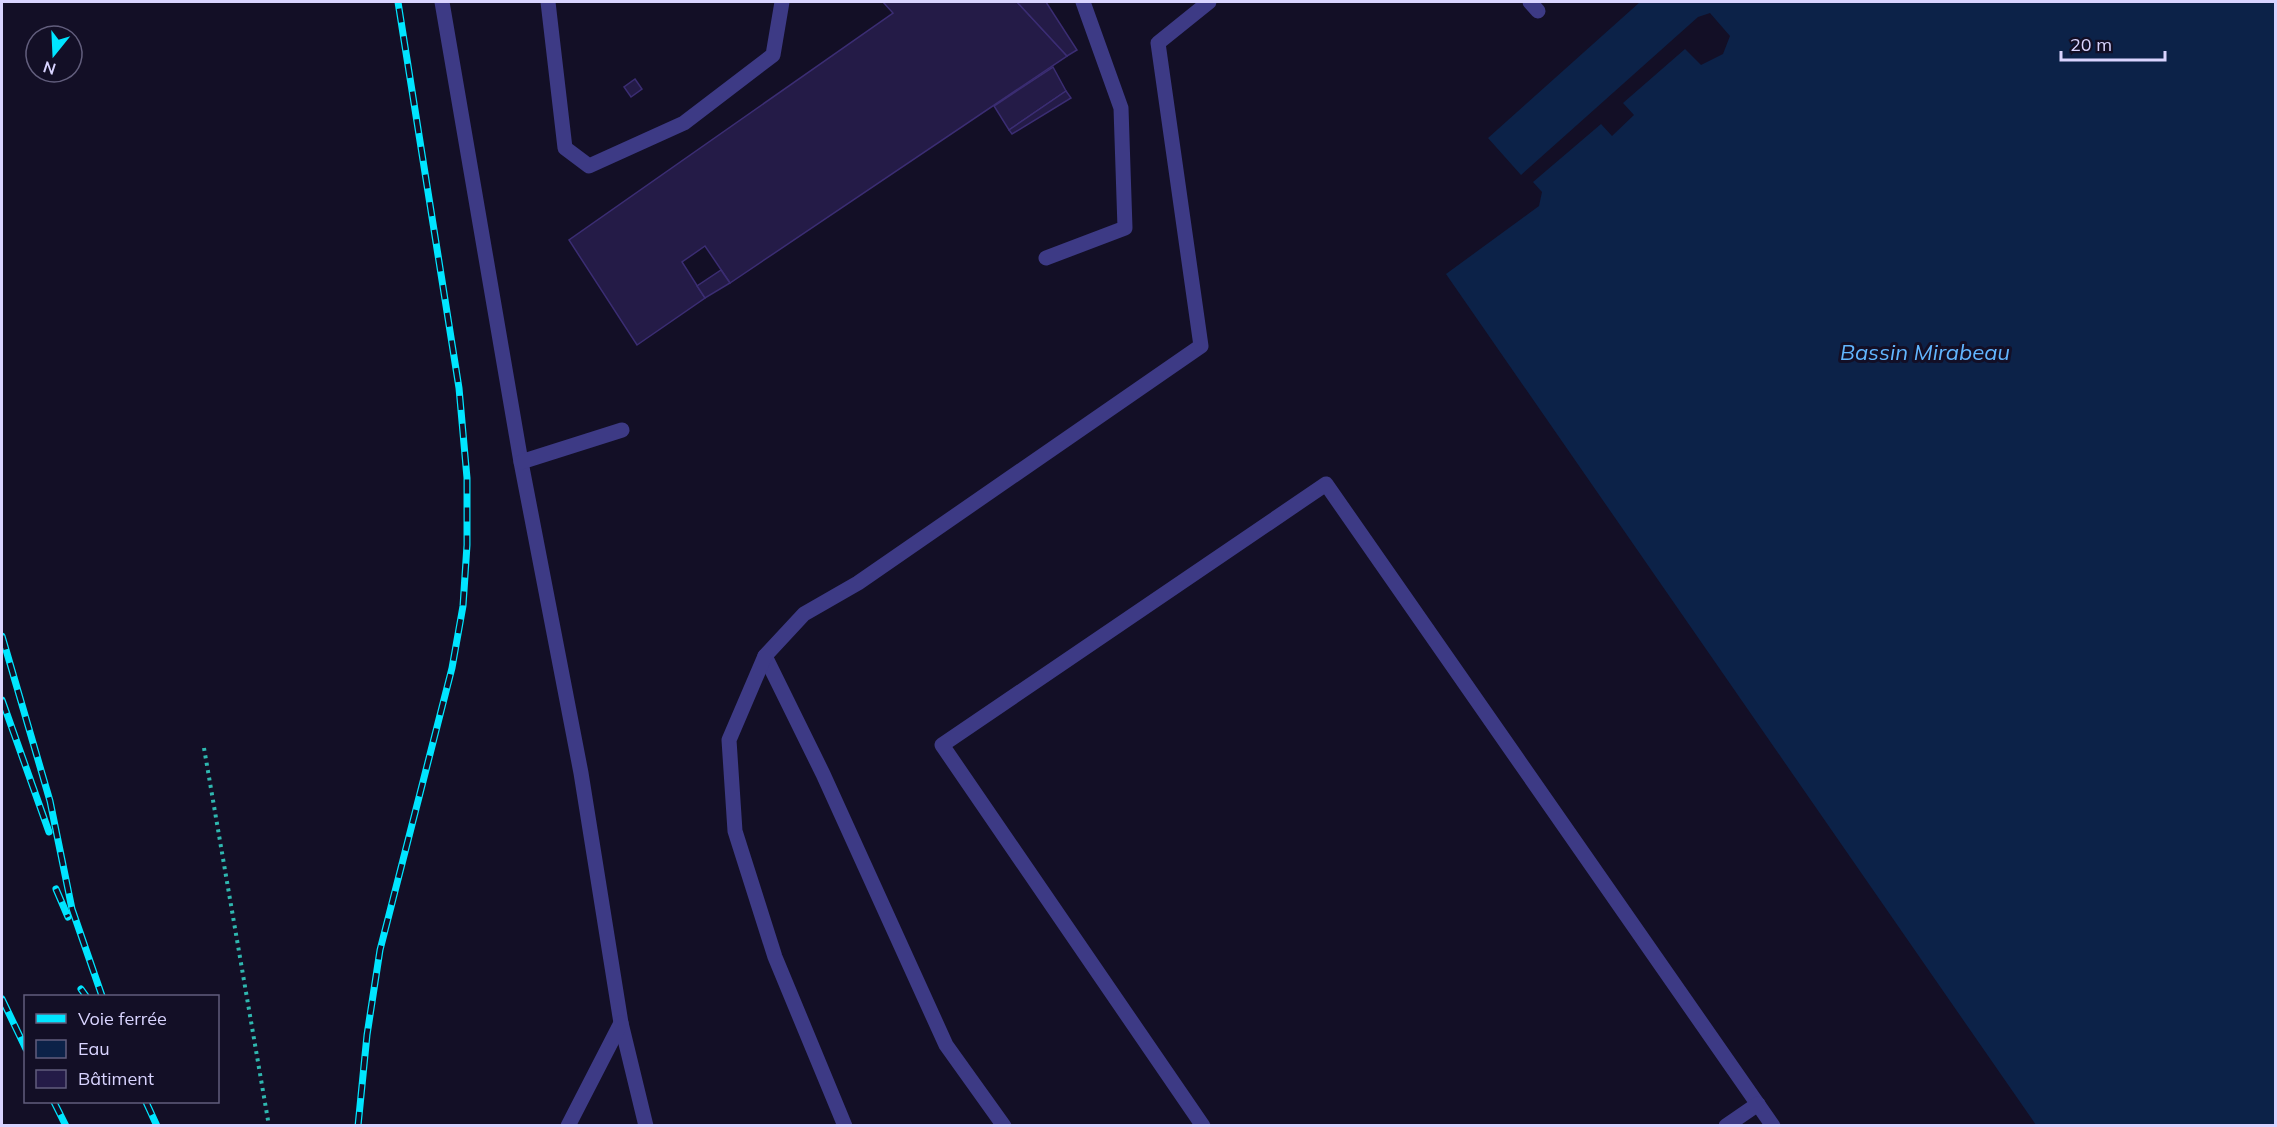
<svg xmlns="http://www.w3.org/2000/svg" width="2277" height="1127" viewBox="0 0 2277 1127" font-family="Mulish,sans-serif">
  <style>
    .water { fill: #0c2248 }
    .building { fill: #241b47; stroke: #3b2d73; stroke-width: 1.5 }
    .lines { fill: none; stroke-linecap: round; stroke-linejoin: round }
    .path { stroke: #2fb8b0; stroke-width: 4; stroke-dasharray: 3 4.5; stroke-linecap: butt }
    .service { stroke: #3d3a85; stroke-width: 15 }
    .rail-casing { stroke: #00e5ff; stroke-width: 7 }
    .rail { stroke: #130f26; stroke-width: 4.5; stroke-dasharray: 14; stroke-linecap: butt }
    .labels { text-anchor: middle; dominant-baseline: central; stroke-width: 6; stroke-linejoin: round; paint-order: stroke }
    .water-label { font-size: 22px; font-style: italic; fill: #62b6ff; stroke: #130f26 }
  </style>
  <rect width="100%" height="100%" fill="#130f26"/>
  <polygon class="water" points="1640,2 2275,2 2275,1125 2036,1125 1446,274 1539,206 1542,192 1533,182 1601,124 1612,136 1634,115 1623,103 1685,49 1701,65 1723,54 1730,36 1710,13 1698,17 1521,175 1488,138"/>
  <g class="building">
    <polygon points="883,2 1017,2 1067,56 730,283 705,246 682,262 705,298 637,345 569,240 893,13"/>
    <polygon points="1017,2 1046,2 1077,50 1067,56"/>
    <polygon points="1053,67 1066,91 1009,130 994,106"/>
    <polygon points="635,79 642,89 631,97 624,87"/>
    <polygon points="1066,91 1071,98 1012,134 1009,130"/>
    <polygon points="721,270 730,283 705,298 697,286"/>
  </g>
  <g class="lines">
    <polyline class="path" points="204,748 269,1126"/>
    <g class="service">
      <polyline points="442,2 521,462 581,773 621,1023 646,1126"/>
      <polyline points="548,2 565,148 589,166 684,123 773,55 782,2"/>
      <polyline points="1530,2 1538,11"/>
      <polyline points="1046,258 1125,228 1121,108 1083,2"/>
      <polyline points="521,462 622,430"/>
      <polyline points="765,656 823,774 946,1045 1004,1126"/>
      <polyline points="568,1126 621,1023"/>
      <polyline points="845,1126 775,957 735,831 729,740 765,656 804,614 858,583 1201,346 1158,43 1209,2"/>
      <polyline points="1203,1126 942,745 1326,484 1773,1126"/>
      <polyline points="1726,1126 1758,1104"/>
    </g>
    <defs>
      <g id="rail">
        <polyline points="2,636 50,801 72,909 102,996"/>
        <polyline points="2,700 49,832"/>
        <polyline points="56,889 68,917"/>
        <polyline points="81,989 86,996"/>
        <polyline points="2,999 26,1049"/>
        <polyline points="54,1102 66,1126"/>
        <polyline points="146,1102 157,1126"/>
        <polyline points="358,1126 367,1035 380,950 452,668 463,606 467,545 467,478 459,388 398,2"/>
      </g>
    </defs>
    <use href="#rail" class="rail-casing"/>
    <use href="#rail" class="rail"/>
  </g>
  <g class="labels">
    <g class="water-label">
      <text x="1925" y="352">Bassin Mirabeau</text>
    </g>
  </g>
  <rect width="2277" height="1127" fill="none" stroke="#d9d4ff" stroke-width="6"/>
  <rect x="24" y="995" width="195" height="108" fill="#130f26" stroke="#625e7d" stroke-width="1.5"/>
  <rect x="36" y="1014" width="30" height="9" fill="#00e5ff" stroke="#625e7d" stroke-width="1.5"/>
  <text x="78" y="1025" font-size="18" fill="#d9d4ff">Voie ferrée</text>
  <rect x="36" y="1040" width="30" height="18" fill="#0c2248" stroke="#625e7d" stroke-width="1.5"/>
  <text x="78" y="1055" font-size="18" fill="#d9d4ff">Eau</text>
  <rect x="36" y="1070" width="30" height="18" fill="#241b47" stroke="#625e7d" stroke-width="1.5"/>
  <text x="78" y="1085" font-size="18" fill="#d9d4ff">Bâtiment</text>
  <g transform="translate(54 54) rotate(198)"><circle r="28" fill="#130f26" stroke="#625e7d" stroke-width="1.5"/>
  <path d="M0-4.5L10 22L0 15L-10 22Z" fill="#00e5ff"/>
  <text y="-9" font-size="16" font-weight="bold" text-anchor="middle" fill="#d9d4ff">N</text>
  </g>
  <path d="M2061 51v9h104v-9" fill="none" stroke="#d9d4ff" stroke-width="3"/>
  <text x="2070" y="51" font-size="18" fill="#d9d4ff" stroke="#130f26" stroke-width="4.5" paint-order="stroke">20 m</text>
</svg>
